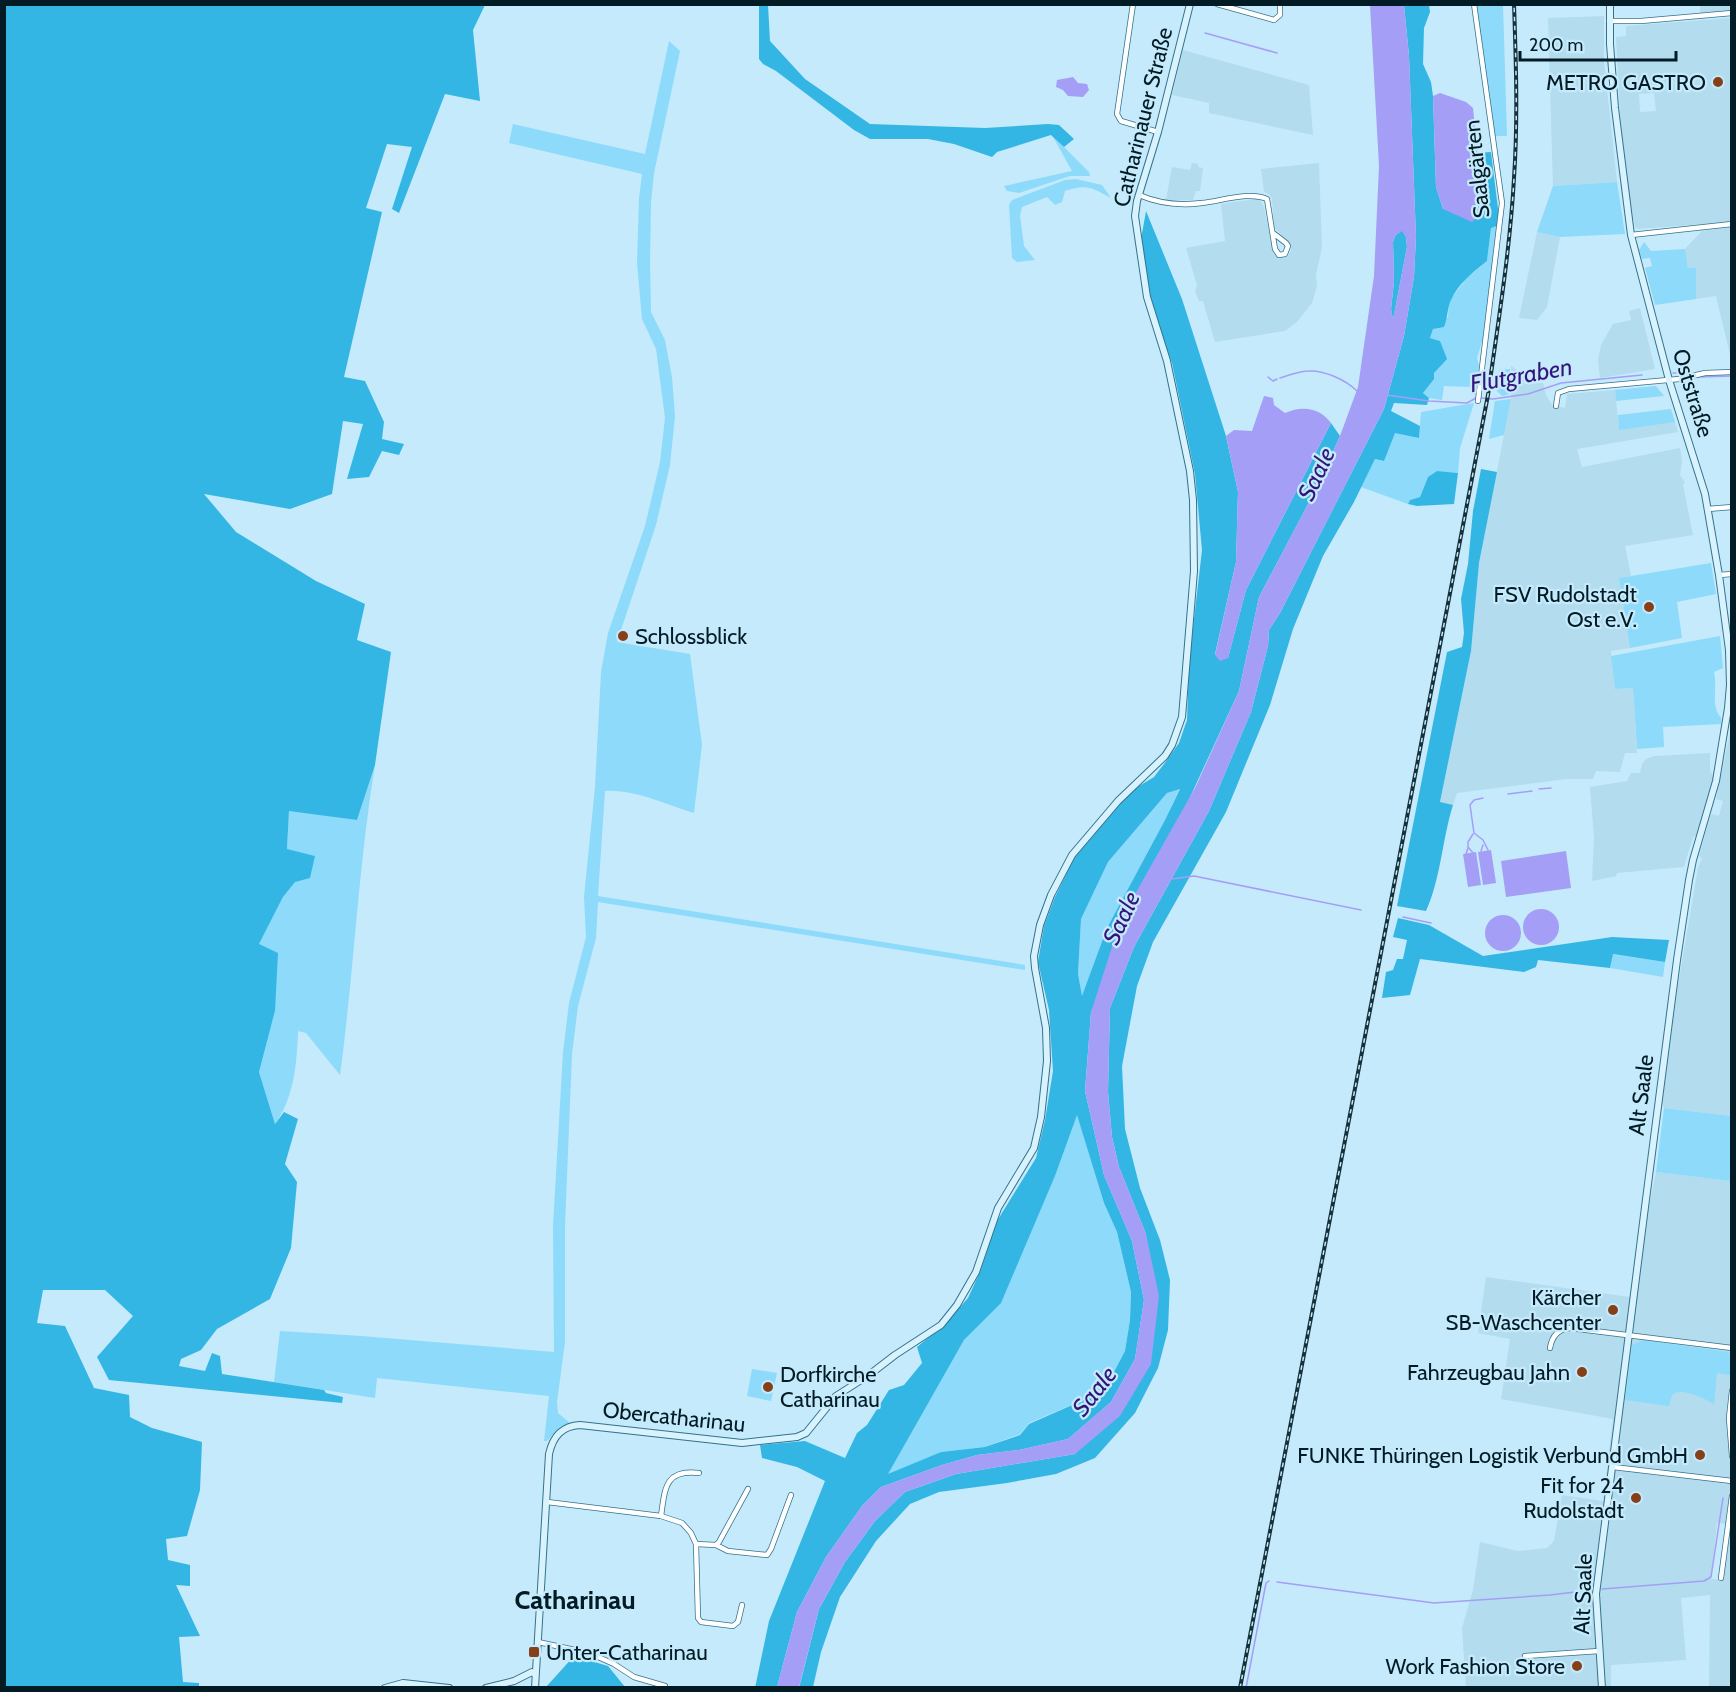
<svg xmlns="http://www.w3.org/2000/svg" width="1736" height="1692" viewBox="0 0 1736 1692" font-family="Cabin,sans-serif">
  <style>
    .built { fill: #b3dcef; fill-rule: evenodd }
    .green { fill: #8edafa }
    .forest { fill: #33b6e4; fill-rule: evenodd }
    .water { fill: #a59ef7; fill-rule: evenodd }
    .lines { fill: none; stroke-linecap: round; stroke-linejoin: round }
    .stream { stroke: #a59ef7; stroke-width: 1.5 }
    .street-casing { stroke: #34728b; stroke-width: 6 }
    .secondary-casing { stroke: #34728b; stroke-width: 8 }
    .street { stroke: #fff; stroke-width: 4.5 }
    .secondary { stroke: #d8f3fe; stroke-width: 6 }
    .rail-casing { stroke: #16313b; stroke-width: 4 }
    .rail { stroke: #c5eafb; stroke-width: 1.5; stroke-dasharray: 4.5; stroke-linecap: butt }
    .poi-dot { fill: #854019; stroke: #c5eafb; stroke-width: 2 }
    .labels { text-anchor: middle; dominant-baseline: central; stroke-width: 4.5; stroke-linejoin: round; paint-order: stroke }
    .poi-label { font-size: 22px; fill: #021b25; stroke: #c5eafb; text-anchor: end }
    .street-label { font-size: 22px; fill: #021b25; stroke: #c5eafb }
    .water-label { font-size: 24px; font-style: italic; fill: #33167c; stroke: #c5eafb }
    .quarter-label { font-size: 26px; font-weight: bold; fill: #021b25; stroke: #c5eafb }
  </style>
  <rect width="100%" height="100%" fill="#c5eafb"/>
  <g class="built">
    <polygon points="1700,5 1731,5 1731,11 1700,13"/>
    <polygon points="1604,16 1604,61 1617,182 1553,186 1548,18"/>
    <path d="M1731,18V222L1638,229L1635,227L1630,200L1620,114L1616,37L1626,36V26ZM1654,93L1656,111L1640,112L1639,94Z"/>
    <polygon points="1183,50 1309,85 1313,135 1209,113 1209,103 1172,95"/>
    <polygon points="1192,163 1198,164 1198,167 1203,168 1200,191 1196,191 1193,200 1166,200 1172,167 1190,170"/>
    <polygon points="1319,163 1322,247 1316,275 1317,286 1312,303 1297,322 1285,331 1215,342 1203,301 1199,301 1195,292 1197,285 1186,248 1225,241 1221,204 1255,199 1260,200 1264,207 1273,253 1279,258 1288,256 1291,251 1291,246 1274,227 1272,199 1269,194 1264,192 1261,169"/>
    <polygon points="1731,227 1731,359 1716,296 1696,299 1696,269 1688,268 1685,249 1702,231"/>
    <polygon points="1537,232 1560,237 1547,307 1537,320 1519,318"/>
    <polygon points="1640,308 1655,369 1600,378 1598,360 1601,345 1613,324 1631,320 1629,311"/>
    <polygon points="1511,366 1525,375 1524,384 1543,383 1546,395 1552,405 1565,408 1567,394 1615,390 1619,429 1675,422 1678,432 1577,449 1582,467 1680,448 1682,461 1680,475 1685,482 1683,485 1693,535 1625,546 1631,576 1619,578 1630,648 1611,651 1615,689 1633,688 1637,753 1625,753 1620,772 1596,771 1593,779 1566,779 1457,793 1453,805 1440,803 1471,651 1479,563 1511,399"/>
    <polygon points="1730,733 1731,733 1731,1116 1664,1108 1662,1104 1677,991 1698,868 1702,858 1699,856 1711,814 1719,816 1723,801 1716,799"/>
    <polygon points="1710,753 1710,771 1714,778 1697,836 1693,837 1684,867 1617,873 1616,876 1592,881 1594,838 1590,787 1627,781 1631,773 1640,773 1642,764 1646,759 1654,756"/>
    <path d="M1656,1172L1731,1181V1687H1709L1710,1595L1681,1598L1686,1660L1611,1665V1687H1466L1462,1628L1473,1590L1480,1542L1518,1551L1547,1548L1554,1541L1562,1495L1603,1501L1613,1419L1501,1399L1510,1339L1478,1333L1486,1277L1630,1297ZM1717,1523L1729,1524L1724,1579H1711Z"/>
  </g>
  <g class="green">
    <polygon points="1476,5 1503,5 1507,136 1495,136"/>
    <path d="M669,41L680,51L654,173L651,202L650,262L651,312L665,340L672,377L675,416L670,465L656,525L617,642L690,654L702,745L694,813C666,805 635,789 605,791L598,896L1025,965V970L598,902L596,938L578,1006L572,1054L565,1226V1342L557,1402L558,1413L570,1423L562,1426L547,1441H544L549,1396L377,1378L375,1398L274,1382L280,1331L361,1336L554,1352L553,1226L563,1052L569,1003L586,937L584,897L595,787L601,672L608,633L645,526L660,462L665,418L656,349L642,319L637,263L639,199L642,174L509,143L513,124L645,154Z"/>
    <polygon points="1052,135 1089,172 1090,176 1070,176 1019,193 1007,191 1004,186 1072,171"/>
    <path d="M1076,179L1102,185L1111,198C1091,187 1087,184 1065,191L1062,202L1055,205L1047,197L1022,207L1020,216L1024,246L1035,260L1017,262L1012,258L1009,205L1012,200L1065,180Z"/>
    <polygon points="1617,182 1625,234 1560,237 1537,232 1553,186"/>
    <path d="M1497,226L1483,338L1477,358L1479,366L1476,394H1473L1472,387L1444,386L1442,400L1429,398L1423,393C1431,382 1445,356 1440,341L1430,338L1433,329L1448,317L1449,301L1467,278L1487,261L1491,228Z"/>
    <polygon points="1644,242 1651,251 1685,249 1688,268 1696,268 1696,299 1655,305 1645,268 1652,266 1650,258 1642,259 1639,250"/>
    <polygon points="1510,369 1510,394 1502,396 1496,390 1499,370"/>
    <polygon points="1656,386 1664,396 1616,401 1615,390"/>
    <polygon points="1511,399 1504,435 1489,439 1495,401"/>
    <polygon points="1474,403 1460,448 1458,473 1437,471 1428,477 1420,497 1410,500 1408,504 1361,487 1375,459 1383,461 1395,432 1419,438 1421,412"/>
    <polygon points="1671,409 1675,422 1619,430 1618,415"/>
    <polygon points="1711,563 1716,594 1677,602 1682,638 1630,648 1619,578"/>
    <path d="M1720,636L1723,668L1714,672C1718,689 1710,704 1721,718V724L1663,727L1664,747L1637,749L1633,688L1615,689L1611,656Z"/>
    <path d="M375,765C358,868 354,972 340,1075L306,1033L298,1031C297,1063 294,1098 275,1124L259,1072L275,1011L259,944L283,897L314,856L287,850L289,810L357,820Z"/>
    <polygon points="1180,788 1165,820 1107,928 1082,998 1078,974 1081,919 1108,862 1167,793"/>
    <polygon points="1612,954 1665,962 1663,977 1610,968"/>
    <polygon points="1664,1108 1731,1116 1731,1181 1656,1172"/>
    <polygon points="1077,1114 1104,1203 1117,1232 1131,1292 1130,1320 1125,1351 1104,1391 1029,1423 1020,1434 985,1447 941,1452 887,1475 964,1340 1001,1302 1055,1176"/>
    <path d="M1643,1340L1729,1352L1731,1359L1730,1375L1717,1373L1714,1404C1705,1399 1685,1389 1675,1393C1671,1395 1670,1402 1669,1406L1625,1400L1632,1345Z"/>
    <polygon points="752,1369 777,1373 771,1401 747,1396"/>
  </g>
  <g class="forest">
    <polygon points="5,4 485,5 473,30 480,101 445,94 399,213 392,209 412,147 387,144 366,208 382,212 344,377 365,381 384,422 382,439 404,444 399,455 382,451 369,477 347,479 363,424 343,421 332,494 290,509 204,494 236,532 316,581 365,604 357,640 391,652 375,765 357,820 289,811 287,849 315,856 310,878 295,882 283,897 259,944 278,953 275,1011 259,1072 275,1124 284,1112 298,1119 285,1164 297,1182 291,1248 270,1299 217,1329 201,1350 181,1359 179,1366 205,1371 212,1353 220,1356 222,1374 324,1390 326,1393 343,1397 342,1403 109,1380 97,1357 133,1316 105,1290 43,1290 37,1323 65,1326 94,1388 129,1395 130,1417 152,1428 202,1442 200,1490 187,1536 166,1539 168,1560 190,1565 190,1586 176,1585 200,1636 179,1637 183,1682 199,1683 199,1687 5,1687"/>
    <polygon points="759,5 768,5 770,41 805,79 870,124 985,128 1048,124 1059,125 1074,139 1064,147 1051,135 997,152 992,157 954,144 928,139 870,139 854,130 776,71 763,64 759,59"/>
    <path d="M1404,5H1429L1430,12L1424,28L1423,64L1431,82L1433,96L1436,187L1443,209L1483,212L1477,153L1491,152L1499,217L1497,226L1491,228L1487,261C1473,272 1458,284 1451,300C1447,308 1448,318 1444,327L1433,329L1430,338L1440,341L1447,359L1434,373V379L1423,393L1429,398L1427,405L1394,403L1391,411L1420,426L1419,438L1395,433L1384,461L1375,459L1354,502L1323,556L1293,629L1270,705L1226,812L1153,942L1137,986L1122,1066L1125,1129L1140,1188L1160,1240L1170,1280L1168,1330L1158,1368L1135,1413L1095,1458L1056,1474L1007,1483L939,1492L910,1504L876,1541L840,1597L821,1652L813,1687L799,1688L819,1609L845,1562L875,1521L905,1492L956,1474L1075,1454L1151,1364L1146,1234L1119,1167L1112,1137L1108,1092L1110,1008L1134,947L1209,811L1251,712L1268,646L1269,630L1280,613L1384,409L1404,336L1414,277L1416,237L1409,56Z"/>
    <path d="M1146,211L1182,299L1226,436L1238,492L1236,562L1215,654L1228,658L1246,590L1331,423L1340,436L1317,487L1259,597L1239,691L1091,1012L1085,1091L1104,1175L1132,1241L1144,1300L1135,1359L1111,1402L1068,1439L1019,1450L977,1455L942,1465L881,1487L862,1506L826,1557L797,1612L777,1687L755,1688L769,1621L825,1481L797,1467L762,1458L760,1445L805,1441L845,1458L857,1433L867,1425L889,1390L904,1385L922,1363L917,1347L947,1322L968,1298L980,1272L997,1221L1036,1158L1045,1120L1053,1071L1049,1010L1038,962L1044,926L1055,897L1074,858L1121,802L1134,789L1154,777L1167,760L1179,743L1187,720L1189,663L1202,550L1195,474L1172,363L1149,300L1140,245ZM1180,789L1165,820L1107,928L1082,996L1078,974L1081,919L1108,862L1167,793ZM1077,1115L1104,1203L1117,1232L1131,1292L1130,1320L1125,1351L1104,1391L1029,1424L1020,1435L985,1447L941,1452L888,1474L964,1340L1001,1303L1055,1176Z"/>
    <polygon points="1402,230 1406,237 1407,247 1393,320 1391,309 1394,282 1393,242 1395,236"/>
    <path d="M1481,469L1497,472L1479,563L1471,651L1440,802L1453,805C1442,840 1441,878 1426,911L1397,906L1447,652L1462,647L1464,633L1461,599L1468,564L1473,511Z"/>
    <polygon points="1437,471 1458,473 1454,504 1417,506 1408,504 1410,500 1420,497 1428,477"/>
    <polygon points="1398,918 1429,925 1483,956 1612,937 1669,940 1665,962 1613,954 1610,968 1538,960 1536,967 1524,972 1420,959 1410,995 1382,998 1386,972 1393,970 1397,959 1403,959 1407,940 1393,937"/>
    <polygon points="574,1656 608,1666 625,1687 546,1687"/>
  </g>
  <g class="water">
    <path d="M1370,5H1404L1409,56L1416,236L1414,277L1404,336L1384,409L1280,613L1269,630L1268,646L1251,712L1209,811L1134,947L1110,1008L1108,1092L1112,1137L1119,1167L1146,1234L1159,1296L1151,1364L1120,1416L1075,1454L956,1474L905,1492L875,1521L845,1562L819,1609L799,1687H777L797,1612L826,1557L862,1506L881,1487L942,1465L977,1455L1019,1450L1068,1439L1111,1402L1135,1359L1144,1300L1132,1241L1104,1175L1085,1091L1091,1012L1121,919L1196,786L1239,691L1259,597L1317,487L1340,436L1358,387L1374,276L1379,166ZM1402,231L1406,237L1407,247L1393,319L1391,309L1394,282L1393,242L1395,236Z"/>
    <polygon points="1073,77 1078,83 1087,84 1089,90 1083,97 1068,96 1063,90 1056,87 1057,80"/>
    <polygon points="1440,93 1466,102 1473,108 1483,212 1472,222 1443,209 1436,187 1433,96"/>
    <path d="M1264,396L1273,398L1274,405L1285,413C1303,405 1320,408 1331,423L1246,590L1228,658L1220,661L1215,655L1236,562L1238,492L1226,436L1234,430L1252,431Z"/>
    <polygon points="1491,850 1496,883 1483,885 1478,852"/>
    <polygon points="1566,851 1571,888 1506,897 1501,861"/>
    <polygon points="1476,852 1481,885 1468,887 1463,854"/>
    <circle cx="1541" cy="927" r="18"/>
    <circle cx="1503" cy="933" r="18"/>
  </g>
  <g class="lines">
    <g class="stream">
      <polyline points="1205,33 1277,53"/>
      <polyline points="1673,373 1686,373"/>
      <polyline points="1268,377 1273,381 1277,379"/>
      <polyline points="1696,377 1732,376"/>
      <path d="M1280,378C1289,375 1299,371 1309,371C1324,370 1346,380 1357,391"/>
      <polyline points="1387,395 1429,401 1467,403 1476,398"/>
      <polyline points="1481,398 1493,399 1528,394 1561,383 1642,375"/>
      <polyline points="1539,789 1551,788"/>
      <polyline points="1508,794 1532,791"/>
      <polyline points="1483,798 1474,800 1470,805 1474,833 1483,840 1488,850"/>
      <polyline points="1481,851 1483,845"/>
      <polyline points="1473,853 1468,847 1468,842 1473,834"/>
      <polyline points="1466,854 1468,848"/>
      <polyline points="1171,879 1194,876 1361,910"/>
      <polyline points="1403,917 1431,923"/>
      <polyline points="1277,1582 1434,1603 1550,1595 1592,1590"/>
      <polyline points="1602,1589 1704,1581 1711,1577 1723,1498"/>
      <polyline points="1246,1688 1266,1583 1269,1581"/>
    </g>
    <defs>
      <g id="street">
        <polyline points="1133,4 1117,114 1121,121 1158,132"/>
        <polyline points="1217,4 1274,20 1280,15 1280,4"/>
        <polyline points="1474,4 1502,203 1478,401"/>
        <polyline points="1609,21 1641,21 1732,13"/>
        <path d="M1139,195C1160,204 1179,206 1202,203C1222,201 1248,191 1267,199L1275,249L1279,255L1285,254L1288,246L1286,243L1273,233"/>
        <polyline points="1631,235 1732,224"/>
        <polyline points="1556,406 1558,393 1569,389 1679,379 1705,373 1732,372"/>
        <polyline points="1708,509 1732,507"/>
        <polyline points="1719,575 1732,574"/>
        <path d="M1550,1348C1552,1336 1558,1329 1570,1328L1732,1348"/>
        <polyline points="1732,1391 1729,1418 1732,1456"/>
        <polyline points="1613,1467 1732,1481"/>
        <polyline points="547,1502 661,1516 682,1523 691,1533 696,1544 698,1618 701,1622 733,1626 738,1622 742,1605"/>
        <path d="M661,1516C665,1488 665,1469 699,1473"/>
        <polyline points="696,1544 716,1545 719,1542 748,1489"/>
        <polyline points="716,1545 728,1551 767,1555 771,1549 791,1495"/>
        <polyline points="1721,1578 1732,1496"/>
        <polyline points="538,1642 589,1653 614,1664 634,1677 665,1686"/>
        <polyline points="1525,1656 1599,1651"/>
      </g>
      <g id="secondary">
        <polyline points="385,1688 403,1683 449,1688"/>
        <polyline points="486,1688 514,1681 532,1672 535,1674"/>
        <path d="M535,1688L549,1454C553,1436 562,1426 580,1425L742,1443L797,1437L806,1433L836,1396L869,1375L895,1355L941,1325L957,1305L976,1272L998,1208L1034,1148L1041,1117L1047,1061L1046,1028L1035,968L1034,956L1040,925L1051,895L1072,855L1118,801L1165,756L1172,745L1182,717L1194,571L1193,500L1190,471L1167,361L1147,297L1135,216L1137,201L1158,132L1190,4"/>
        <polyline points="1602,1688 1596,1594 1645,1207 1677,960 1689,880 1693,860 1716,781 1728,708 1730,685 1729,650 1719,575 1705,494 1669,380 1631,235 1615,108 1610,44 1610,4"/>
      </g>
    </defs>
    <use href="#street" class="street-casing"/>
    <use href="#secondary" class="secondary-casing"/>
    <use href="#street" class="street"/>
    <use href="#secondary" class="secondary"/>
    <defs>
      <path id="rail" d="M1240,1688L1488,395C1498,323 1510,251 1514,178C1518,120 1516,62 1514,4"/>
    </defs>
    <use href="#rail" class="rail-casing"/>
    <use href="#rail" class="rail"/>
  </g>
  <g class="poi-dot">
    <circle cx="1718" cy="82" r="6"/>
    <circle cx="1649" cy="607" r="6"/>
    <circle cx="623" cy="636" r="6"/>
    <circle cx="1613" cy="1310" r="6"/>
    <circle cx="1582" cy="1372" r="6"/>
    <circle cx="768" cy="1387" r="6"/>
    <circle cx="1700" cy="1455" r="6"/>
    <circle cx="1636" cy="1498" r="6"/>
    <rect x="528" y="1646" width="12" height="12" rx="3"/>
    <circle cx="1577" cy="1666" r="6"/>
  </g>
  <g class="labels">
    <g class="poi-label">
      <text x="1706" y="82">METRO GASTRO</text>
      <text x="1637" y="594">FSV Rudolstadt<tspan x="1637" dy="25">Ost e.V.</tspan></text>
      <text x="635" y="636" text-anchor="start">Schlossblick</text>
      <text x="1601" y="1297">Kärcher<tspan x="1601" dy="25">SB-Waschcenter</tspan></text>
      <text x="1570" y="1372">Fahrzeugbau Jahn</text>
      <text x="780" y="1374" text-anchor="start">Dorfkirche<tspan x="780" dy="25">Catharinau</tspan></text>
      <text x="1688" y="1455">FUNKE Thüringen Logistik Verbund GmbH</text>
      <text x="1624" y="1485">Fit for 24<tspan x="1624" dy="25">Rudolstadt</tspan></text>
      <text x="546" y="1652" text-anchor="start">Unter-Catharinau</text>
      <text x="1565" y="1666">Work Fashion Store</text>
    </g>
    <g class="street-label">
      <text transform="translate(1143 117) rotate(-76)">Catharinauer Straße</text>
      <text transform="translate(1477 169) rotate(-96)">Saalgärten</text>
      <text transform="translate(1693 393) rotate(73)">Oststraße</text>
      <text transform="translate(1641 1095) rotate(-83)">Alt Saale</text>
      <text transform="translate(674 1417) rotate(6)">Obercatharinau</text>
      <text transform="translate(1583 1594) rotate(-88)">Alt Saale</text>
    </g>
    <g class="water-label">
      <text transform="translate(1521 375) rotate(-10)">Flutgraben</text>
      <text transform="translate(1316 474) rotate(-65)">Saale</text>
      <text transform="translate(1121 918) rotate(-65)">Saale</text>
      <text transform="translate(1094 1391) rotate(-52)">Saale</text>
    </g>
    <g class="quarter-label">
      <text x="575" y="1600">Catharinau</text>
    </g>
  </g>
  <rect width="1736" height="1692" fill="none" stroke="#021b25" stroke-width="12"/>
  <path d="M1520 51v9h156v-9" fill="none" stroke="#021b25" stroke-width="3"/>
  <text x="1529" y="51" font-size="18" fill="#021b25" stroke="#c5eafb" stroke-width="4.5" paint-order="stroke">200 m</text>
</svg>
